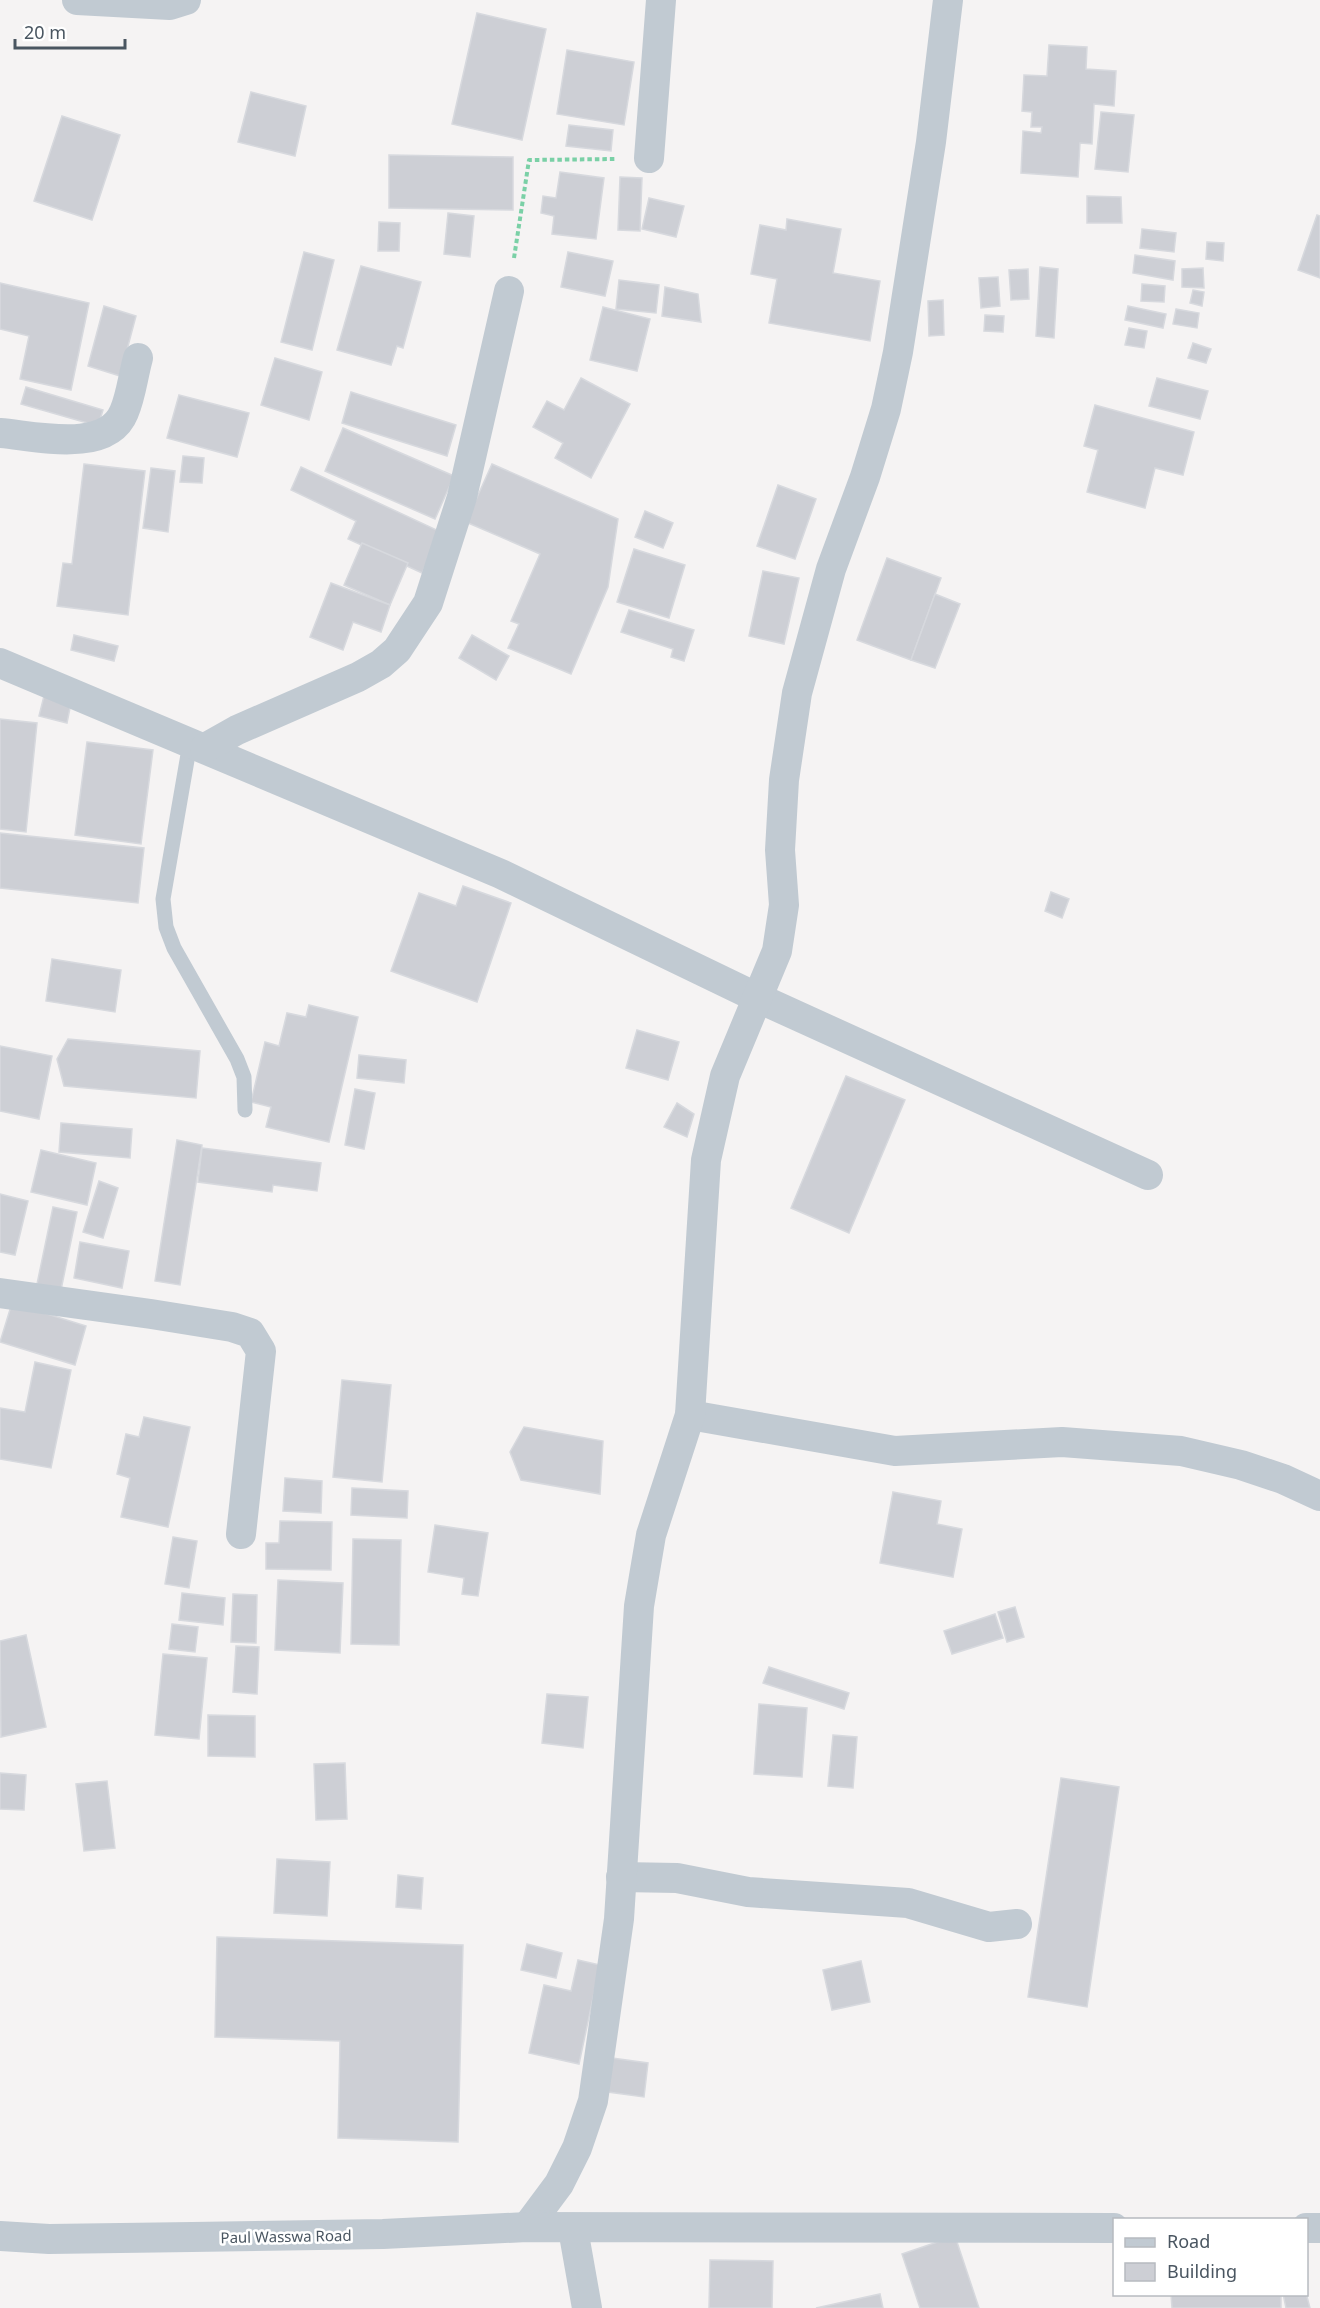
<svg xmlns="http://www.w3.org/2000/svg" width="1320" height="2308" viewBox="0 0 1320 2308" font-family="'Noto Sans',sans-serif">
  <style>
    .building { fill: #cdcfd5; stroke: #d7d9de; stroke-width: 1.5 }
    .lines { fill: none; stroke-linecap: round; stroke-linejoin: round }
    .path { stroke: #7ad0a6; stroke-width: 4; stroke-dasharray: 4.5 3; stroke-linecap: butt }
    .lane { stroke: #c1cad2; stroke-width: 15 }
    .street { stroke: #c1cad2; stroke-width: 30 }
    .labels { text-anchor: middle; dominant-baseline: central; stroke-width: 5; stroke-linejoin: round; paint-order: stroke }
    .street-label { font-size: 15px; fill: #4a5661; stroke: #fff }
  </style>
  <rect width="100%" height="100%" fill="#f5f3f3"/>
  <g class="building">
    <polygon points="477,13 546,29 522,140 452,124"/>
    <polygon points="1049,45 1087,47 1086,69 1116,71 1114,106 1094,104 1092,144 1080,143 1078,177 1021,173 1023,131 1041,133 1042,127 1031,127 1032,112 1022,111 1024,75 1047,76"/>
    <polygon points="567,50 634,62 624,125 557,114"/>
    <polygon points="251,92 306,106 295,156 238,142"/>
    <polygon points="1101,112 1134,115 1128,172 1095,169"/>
    <polygon points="62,116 120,135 92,220 34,201"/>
    <polygon points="569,125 613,130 611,151 566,146"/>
    <polygon points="389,155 513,157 513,210 389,208"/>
    <polygon points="560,172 604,178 596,239 552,234 554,216 541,213 543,196 556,198"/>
    <polygon points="620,177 642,178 640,231 618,230"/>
    <polygon points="1087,196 1121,197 1122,223 1087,223"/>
    <polygon points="649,198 684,206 676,237 642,229"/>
    <polygon points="448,213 474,216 470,257 444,254"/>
    <polygon points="1317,215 1320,216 1320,278 1298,270"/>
    <polygon points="787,219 841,229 833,273 880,281 870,341 769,323 777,279 751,274 760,225 786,230"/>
    <polygon points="379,222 400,223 399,251 378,251"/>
    <polygon points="1142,229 1176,233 1174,252 1140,248"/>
    <polygon points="1207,242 1224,243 1223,261 1206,259"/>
    <polygon points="304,252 334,260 312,350 281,342"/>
    <polygon points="568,252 613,261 605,296 561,287"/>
    <polygon points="1135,255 1175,261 1173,280 1133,273"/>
    <polygon points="361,266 421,282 403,348 397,346 391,365 337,350"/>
    <polygon points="1040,267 1058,269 1054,338 1036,336"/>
    <polygon points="1203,268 1204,288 1182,287 1182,269"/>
    <polygon points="1028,269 1029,299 1011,300 1009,270"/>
    <polygon points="998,277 1000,306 981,308 979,278"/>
    <polygon points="619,280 659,285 656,313 616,309"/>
    <polygon points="0,283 89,303 71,390 20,379 29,336 0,329"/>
    <polygon points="1142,284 1165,286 1164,302 1141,301"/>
    <polygon points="665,287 698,294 701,322 662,316"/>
    <polygon points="1193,290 1204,292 1202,306 1190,303"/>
    <polygon points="943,300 944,335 929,336 928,301"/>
    <polygon points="104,306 136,316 120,376 88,366"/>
    <polygon points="1128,306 1166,314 1163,328 1125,320"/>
    <polygon points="603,307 650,319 637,371 590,360"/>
    <polygon points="1176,309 1199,313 1197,328 1173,324"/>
    <polygon points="985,315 1004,316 1003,332 984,331"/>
    <polygon points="1129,328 1147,331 1144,348 1125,345"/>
    <polygon points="1193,343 1211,349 1206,363 1188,358"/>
    <polygon points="275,358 322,372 309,420 261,405"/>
    <polygon points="581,378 630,404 591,478 555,458 563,443 533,427 547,401 564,410"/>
    <polygon points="1157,378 1208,391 1200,419 1149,406"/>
    <polygon points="26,387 103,410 98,426 21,404"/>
    <polygon points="351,392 456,425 447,456 342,423"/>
    <polygon points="179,395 249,413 237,457 167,438"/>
    <polygon points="1095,405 1194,432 1183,475 1155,468 1145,508 1087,492 1098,450 1084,446"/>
    <polygon points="343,428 454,476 435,519 325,471"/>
    <polygon points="183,456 204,458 202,483 180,482"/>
    <polygon points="84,464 145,471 128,615 57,606 63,563 72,564"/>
    <polygon points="492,464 618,519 608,587 571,674 508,648 519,624 511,621 540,554 466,522"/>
    <polygon points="301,467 441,532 422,573 348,539 356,521 291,490"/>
    <polygon points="151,468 175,471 168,532 143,528"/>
    <polygon points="778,485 816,499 795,559 757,546"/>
    <polygon points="645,511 673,523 663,548 635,537"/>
    <polygon points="362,543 408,563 390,605 344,585"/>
    <polygon points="634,549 685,565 669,618 617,602"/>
    <polygon points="887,558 941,578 911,660 857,640"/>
    <polygon points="763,571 799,578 784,644 749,636"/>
    <polygon points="331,583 390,605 381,632 353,622 343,650 310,637"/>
    <polygon points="935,594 960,604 935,668 911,660"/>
    <polygon points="629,610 694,630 684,661 671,657 673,649 621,632"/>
    <polygon points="74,635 118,646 114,661 71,650"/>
    <polygon points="472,635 509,656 496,680 459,658"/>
    <polygon points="44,696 71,703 67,723 39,716"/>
    <polygon points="0,719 37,723 26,832 0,829"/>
    <polygon points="87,742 153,750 141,844 75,835"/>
    <polygon points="0,833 144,848 138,903 0,888"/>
    <polygon points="463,886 511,903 477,1002 391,971 419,893 456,906"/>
    <polygon points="1051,892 1069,899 1062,918 1045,911"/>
    <polygon points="52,959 121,970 115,1012 46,1001"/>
    <polygon points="309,1005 358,1017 329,1142 266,1127 271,1107 251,1102 265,1042 279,1046 287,1013 306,1017"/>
    <polygon points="637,1030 679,1042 668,1080 626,1068"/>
    <polygon points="68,1039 200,1051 196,1098 64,1086 57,1059"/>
    <polygon points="0,1046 52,1056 39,1119 0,1111"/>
    <polygon points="359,1055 406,1060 404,1083 357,1078"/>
    <polygon points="846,1076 905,1100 849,1233 791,1208"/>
    <polygon points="355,1089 375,1093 364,1149 345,1145"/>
    <polygon points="677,1103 694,1114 687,1137 664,1127"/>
    <polygon points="61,1123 132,1129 130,1158 59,1152"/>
    <polygon points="177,1140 202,1145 180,1285 155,1281"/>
    <polygon points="202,1148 321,1163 317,1191 273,1185 272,1192 198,1182"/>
    <polygon points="41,1150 96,1163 87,1205 31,1192"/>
    <polygon points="99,1181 118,1188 103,1238 83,1232"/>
    <polygon points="0,1194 28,1201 15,1255 0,1252"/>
    <polygon points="53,1207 77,1212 61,1290 37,1284"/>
    <polygon points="80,1242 129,1251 122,1288 74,1278"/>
    <polygon points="12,1303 86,1326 75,1365 0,1342"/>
    <polygon points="35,1362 71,1370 51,1468 0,1459 0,1408 25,1412"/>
    <polygon points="342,1380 391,1385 382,1482 333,1477"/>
    <polygon points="144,1417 190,1427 168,1527 121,1517 130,1478 117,1474 126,1434 139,1437"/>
    <polygon points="524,1427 603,1441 600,1494 521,1480 510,1452"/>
    <polygon points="285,1478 322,1481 321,1513 283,1511"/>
    <polygon points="352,1488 408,1491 407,1518 351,1515"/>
    <polygon points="893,1492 941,1501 937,1524 962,1529 953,1577 880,1563"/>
    <polygon points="280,1521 332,1522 331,1570 266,1569 266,1543 279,1543"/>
    <polygon points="435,1525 488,1533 478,1596 462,1594 464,1578 428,1572"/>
    <polygon points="173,1537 197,1541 189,1588 165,1584"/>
    <polygon points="353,1539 401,1540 399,1645 351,1644"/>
    <polygon points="278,1580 343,1583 340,1653 275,1650"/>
    <polygon points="182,1593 225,1598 223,1625 179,1620"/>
    <polygon points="233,1594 257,1595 256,1643 231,1642"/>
    <polygon points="1015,1607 1024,1637 1007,1642 998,1612"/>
    <polygon points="995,1614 1003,1638 952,1654 944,1631"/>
    <polygon points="172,1624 198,1627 195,1652 169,1649"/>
    <polygon points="26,1635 46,1727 1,1737 0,1641"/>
    <polygon points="236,1646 259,1647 257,1694 233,1692"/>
    <polygon points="163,1654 207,1658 199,1739 155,1735"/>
    <polygon points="769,1667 849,1693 844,1709 763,1683"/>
    <polygon points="547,1694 588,1697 583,1748 542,1743"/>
    <polygon points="759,1704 807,1708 802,1777 754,1774"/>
    <polygon points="208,1715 255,1716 255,1757 208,1756"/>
    <polygon points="833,1735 857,1737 853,1788 828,1786"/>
    <polygon points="345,1763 347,1819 316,1820 314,1764"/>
    <polygon points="0,1773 26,1775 24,1810 0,1809"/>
    <polygon points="1061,1778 1119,1787 1087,2007 1028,1997"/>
    <polygon points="107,1781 115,1848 84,1851 76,1784"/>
    <polygon points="277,1859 330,1862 327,1916 274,1913"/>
    <polygon points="398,1875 423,1878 421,1909 396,1907"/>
    <polygon points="217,1937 463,1945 458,2142 338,2138 340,2041 215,2037"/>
    <polygon points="527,1944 562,1953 556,1978 521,1970"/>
    <polygon points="578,1960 600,1965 579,2064 529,2053 544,1985 571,1991"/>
    <polygon points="861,1961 870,2002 832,2010 823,1970"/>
    <polygon points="612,2058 648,2063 644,2097 608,2092"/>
    <polygon points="955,2236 979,2308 920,2308 902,2254"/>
    <polygon points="710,2260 773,2261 772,2308 709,2308"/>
    <polygon points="1306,2293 1310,2308 1286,2308 1283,2294"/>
    <polygon points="880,2294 883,2308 816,2308"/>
    <polygon points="1171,2294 1281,2294 1281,2308 1172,2308"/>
  </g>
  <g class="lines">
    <polyline class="path" points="514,258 529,160 617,159"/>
    <polyline class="lane" points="190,743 163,899 166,927 174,948 237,1059 244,1077 245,1110"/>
    <g class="street">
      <polyline points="77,0 170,5 186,0"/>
      <polyline points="649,158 661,0"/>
      <path d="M0,433C36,436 107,454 124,412C131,396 133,376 138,358"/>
      <polyline points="0,663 501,874 758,998 1148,1175"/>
      <polyline points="205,748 237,730 358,677 381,664 397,650 428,603 462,497 509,291"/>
      <polyline points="0,1293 151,1314 232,1327 250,1333 261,1351 241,1534"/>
      <polyline points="690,1415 895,1451 1062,1442 1181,1451 1241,1465 1283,1479 1320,1496"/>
      <polyline points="621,1877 677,1878 748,1892 908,1903 989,1927 1017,1924"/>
      <polyline points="527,2227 559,2184 577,2148 593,2101 619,1919 639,1606 651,1535 690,1415 706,1160 725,1076 777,951 784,905 780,850 784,780 797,693 831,569 865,477 886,409 898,352 931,142 948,0"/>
      <polyline points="1306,2228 1320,2228"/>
      <polyline points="573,2229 587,2308"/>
      <polyline points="0,2236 49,2239 192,2237 383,2234 527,2227 1114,2228"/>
    </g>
  </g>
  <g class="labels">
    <g class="street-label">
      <text transform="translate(286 2236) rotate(-1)">Paul Wasswa Road</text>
    </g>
  </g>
  <rect x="1113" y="2218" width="195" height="78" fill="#ffffff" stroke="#b7bbc0" stroke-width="1.5"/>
  <rect x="1125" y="2238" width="30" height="9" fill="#c1cad2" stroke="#b7bbc0" stroke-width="1.5"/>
  <text x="1167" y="2248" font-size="18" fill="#4a5661">Road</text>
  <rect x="1125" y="2263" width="30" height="18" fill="#cdcfd5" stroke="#b7bbc0" stroke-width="1.5"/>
  <text x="1167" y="2278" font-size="18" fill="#4a5661">Building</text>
  <path d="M15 39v9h110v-9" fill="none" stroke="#4a5661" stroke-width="3"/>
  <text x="24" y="39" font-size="18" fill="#4a5661" stroke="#ffffff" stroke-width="4.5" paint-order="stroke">20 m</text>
</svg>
